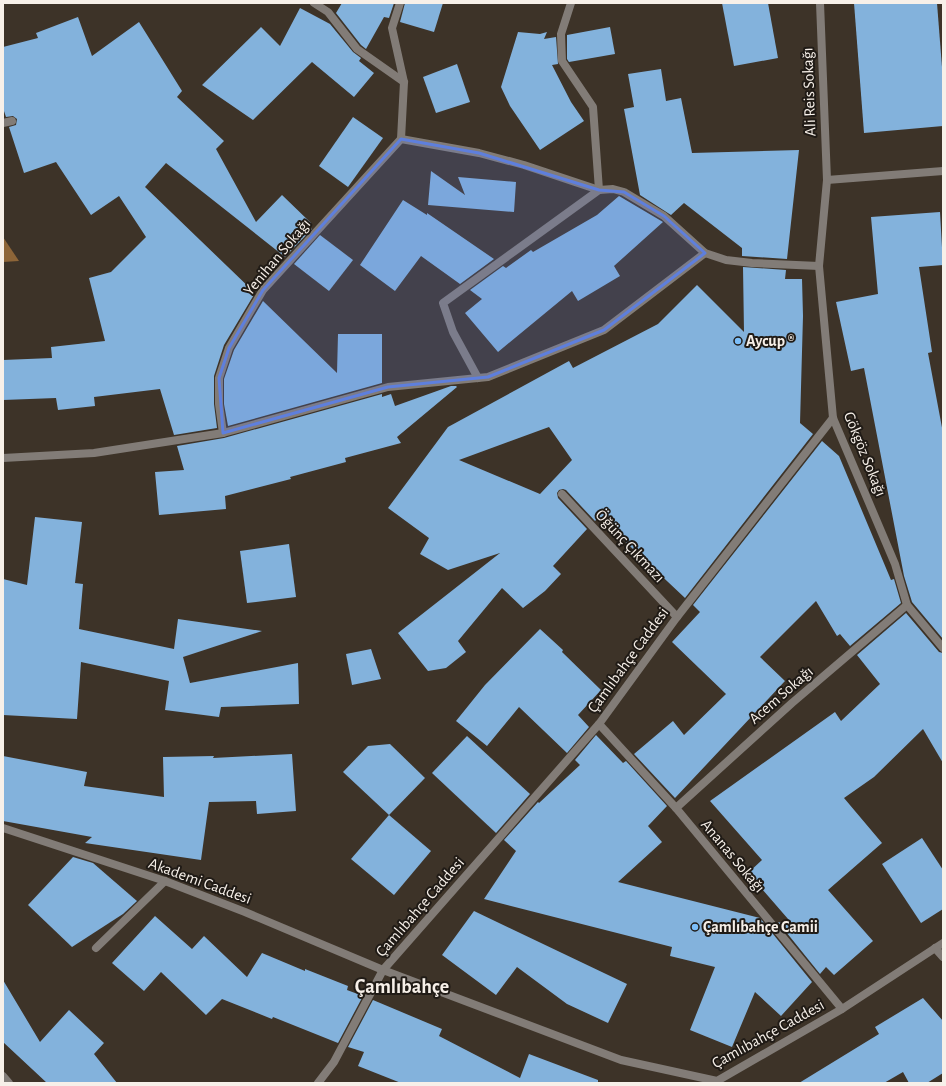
<svg xmlns="http://www.w3.org/2000/svg" width="946" height="1086" viewBox="0 0 946 1086" font-family="'Alegreya Sans',sans-serif">
  <style>
    .forest { fill: #8d6538 }
    .building { fill: #83b2dc; fill-rule: evenodd }
    .lines { fill: none; stroke-linecap: round; stroke-linejoin: round }
    .service { stroke: #827c77; stroke-width: 8 }
    .minor { stroke: #827c77; stroke-width: 8 }
    .tertiary { stroke: #827c77; stroke-width: 8 }
    .marked { fill: #5e7fdd; fill-opacity: 0.2; stroke: #5e7fdd; stroke-width: 3; stroke-linejoin: round }
    .poi-dot { fill: #7cbef9; stroke: #201b16; stroke-width: 1.5 }
    .labels { text-anchor: middle; dominant-baseline: central; stroke-width: 4; stroke-linejoin: round; paint-order: stroke }
    .street-label { font-size: 16px; fill: #f7f0e9; stroke: #201b16 }
    .poi-label { font-size: 16px; font-weight: bold; fill: #f7f0e9; stroke: #201b16; text-anchor: start }
    .district-label { font-size: 20px; font-weight: bold; fill: #f7f0e9; stroke: #201b16 }
  </style>
  <rect width="100%" height="100%" fill="#3d3328"/>
  <polygon class="forest" points="3,237 19,261 3,262"/>
  <g class="building">
    <polygon points="342,3 394,3 389,18 384,17 366,49 361,45 336,13"/>
    <polygon points="405,3 443,3 434,32 400,22"/>
    <polygon points="722,3 768,3 778,58 734,66"/>
    <polygon points="854,3 937,3 943,80 943,126 864,133"/>
    <polygon points="300,8 330,24 353,52 361,58 359,61 374,73 354,97 312,62 253,120 202,85 261,27 280,46"/>
    <polygon points="78,17 92,56 139,22 182,91 177,97 224,141 216,149 256,222 282,195 311,223 308,226 312,229 285,257 166,163 145,187 255,293 224,345 214,376 214,404 217,428 174,435 160,389 94,397 95,406 58,410 56,398 3,400 3,360 52,358 51,347 105,341 89,278 111,272 146,237 119,196 91,215 56,162 24,173 9,127 16,125 17,119 13,116 6,117 3,108 3,47 38,38 36,33"/>
    <polygon points="610,27 615,54 569,62 567,59 567,35"/>
    <polygon points="518,32 540,34 547,32 544,39 556,37 558,64 552,65 571,102 584,121 540,150 510,106 501,87"/>
    <polygon points="457,64 470,102 436,113 423,77"/>
    <polygon points="661,69 666,101 681,98 692,153 799,150 787,259 742,256 742,248 684,203 671,215 640,195 624,109 634,107 628,74"/>
    <polygon points="353,117 383,138 348,187 319,166"/>
    <polygon points="431,171 465,195 458,177 516,182 514,212 428,205"/>
    <polygon points="619,196 663,222 614,266 620,276 578,301 572,291 498,352 465,313 482,299 470,290 503,266 506,268 531,250 533,252 597,215"/>
    <polygon points="403,200 427,215 427,213 494,259 460,284 421,256 395,291 360,265"/>
    <polygon points="940,212 943,265 919,267 932,352 928,353 943,433 943,639 912,602 904,576 864,368 851,371 836,302 878,294 871,217"/>
    <polygon points="320,235 353,260 329,291 294,264"/>
    <path d="M743,267L786,270L785,279H802L803,316L800,423L813,434L685,598L599,517L595,521L566,490L563,489L559,490L557,493L558,498L587,529L553,566L561,574L545,591L523,608L502,588L458,641L466,652L446,668L428,671L398,633L500,553L448,570L420,554L429,538L388,508L448,427L569,361L573,368L658,324L697,285L744,332ZM549,427L572,460L540,494L459,460Z"/>
    <polygon points="263,301 337,373 338,334 382,334 382,383 228,426 224,404 224,379 234,350"/>
    <polygon points="451,386 456,386 457,387 397,437 401,443 345,458 346,462 290,477 291,479 225,496 226,509 159,515 155,472 184,470 177,446 224,438 382,394 382,397 391,394 395,406"/>
    <polygon points="822,441 839,456 891,580 894,579 901,603 850,646 840,634 837,636 816,601 760,657 785,681 675,798 634,754 673,721 684,735 726,694 672,642 700,612 693,605"/>
    <polygon points="35,517 82,522 75,583 83,584 79,629 174,649 178,619 262,631 183,657 190,683 298,663 299,704 221,707 219,717 165,710 169,681 81,662 77,719 3,715 3,579 27,585"/>
    <polygon points="289,544 296,597 247,603 240,551"/>
    <polygon points="906,613 939,652 943,653 943,763 923,729 874,777 844,798 882,843 828,890 873,941 834,975 826,967 820,974 778,922 795,927 748,873 762,860 710,801 835,712 841,721 880,684 857,655"/>
    <polygon points="540,629 563,650 562,652 601,690 578,715 589,727 567,753 519,707 487,746 456,721 485,685"/>
    <polygon points="371,649 381,679 352,685 346,654"/>
    <polygon points="596,735 623,763 626,761 667,806 648,826 662,842 618,882 760,918 812,982 781,1016 755,992 732,1047 690,1030 715,967 670,956 672,947 484,899 516,851 504,840 538,802 539,803 580,765 575,760"/>
    <polygon points="467,736 530,794 496,833 432,773"/>
    <polygon points="390,744 425,778 389,815 343,772 368,746"/>
    <polygon points="292,754 296,811 257,814 256,801 209,802 201,860 85,843 92,837 3,821 3,756 87,772 84,786 164,797 163,757 214,756 213,758"/>
    <polygon points="389,815 431,851 394,895 351,859"/>
    <polygon points="922,838 943,870 943,909 921,923 882,864"/>
    <polygon points="73,857 93,863 137,901 123,914 72,947 28,905"/>
    <polygon points="474,911 627,984 608,1023 567,1004 517,967 496,995 442,955"/>
    <polygon points="155,916 192,949 204,936 247,977 262,953 305,971 305,969 348,986 347,990 363,996 338,1043 273,1017 272,1019 222,999 206,1015 161,972 144,991 112,963"/>
    <polygon points="3,980 40,1042 69,1010 104,1043 94,1054 117,1083 47,1083 3,1042"/>
    <polygon points="923,998 943,1021 943,1073 927,1083 909,1083 903,1072 884,1083 799,1083 879,1034 875,1027"/>
    <polygon points="373,1000 442,1029 439,1036 520,1078 529,1054 598,1080 598,1083 401,1083 358,1066 364,1052 348,1047"/>
  </g>
  <g class="lines">
    <polyline class="service" points="3,123 12,121"/>
    <g class="minor">
      <polyline points="314,3 328,12 357,49 404,82"/>
      <polyline points="400,3 392,28 404,82 401,139"/>
      <polyline points="571,3 561,34 562,61 593,107 599,190"/>
      <polyline points="820,3 827,180 819,266 833,418 895,564 907,605 943,648"/>
      <polyline points="401,139 479,153 524,165 599,190 613,189 624,192 664,216 705,253 726,260 752,263 819,266"/>
      <polyline points="478,378 453,332 443,303 599,190"/>
      <polyline points="223,433 219,404 219,378 229,348 263,290 401,139"/>
      <polyline points="3,458 94,453 223,433 388,387 488,377 604,330 705,253"/>
      <polyline points="562,494 677,617"/>
      <polyline points="599,724 676,808 842,1009"/>
      <polyline points="676,808 792,703 907,605"/>
      <polyline points="96,948 165,881"/>
      <polyline points="935,948 943,957"/>
      <polyline points="3,1076 9,1083"/>
      <polyline points="318,1083 334,1062 383,970"/>
    </g>
    <g class="tertiary">
      <polyline points="827,180 943,171"/>
      <polyline points="3,828 165,881 245,912 383,970 621,1060 717,1081 842,1009 943,943"/>
      <polyline points="383,970 599,724 677,617 833,418"/>
    </g>
  </g>
  <path class="marked" d="M401,139L479,153L599,190L624,192L664,216L705,253L604,330L488,377L388,387L223,433L219,378L229,348L263,290Z"/>
  <g class="poi-dot">
    <circle cx="738" cy="341" r="4"/>
    <circle cx="695" cy="927" r="4"/>
  </g>
  <g class="labels">
    <g class="street-label">
      <text transform="translate(809 92) rotate(-92)">Ali Reis Sokağı</text>
      <text transform="translate(277 257) rotate(-50)">Yenihan Sokağı</text>
      <text transform="translate(865 454) rotate(68)">Gökgöz Sokağı</text>
      <text transform="translate(630 546) rotate(47)">Öğünç Çıkmazı</text>
      <text transform="translate(628 660) rotate(-54)">Çamlıbahçe Caddesi</text>
      <text transform="translate(781 695) rotate(-41)">Acem Sokağı</text>
      <text transform="translate(733 856) rotate(50)">Ananas Sokağı</text>
      <text transform="translate(200 881) rotate(20)">Akademi Caddesi</text>
      <text transform="translate(420 907) rotate(-49)">Çamlıbahçe Caddesi</text>
      <text transform="translate(768 1034) rotate(-29)">Çamlıbahçe Caddesi</text>
    </g>
    <g class="poi-label">
      <text x="746" y="341">Aycup ®</text>
      <text x="703" y="927">Çamlıbahçe Camii</text>
    </g>
    <g class="district-label">
      <text x="402" y="987">Çamlıbahçe</text>
    </g>
  </g>
  <rect width="946" height="1086" fill="none" stroke="#f7f0e9" stroke-width="8"/>
</svg>
